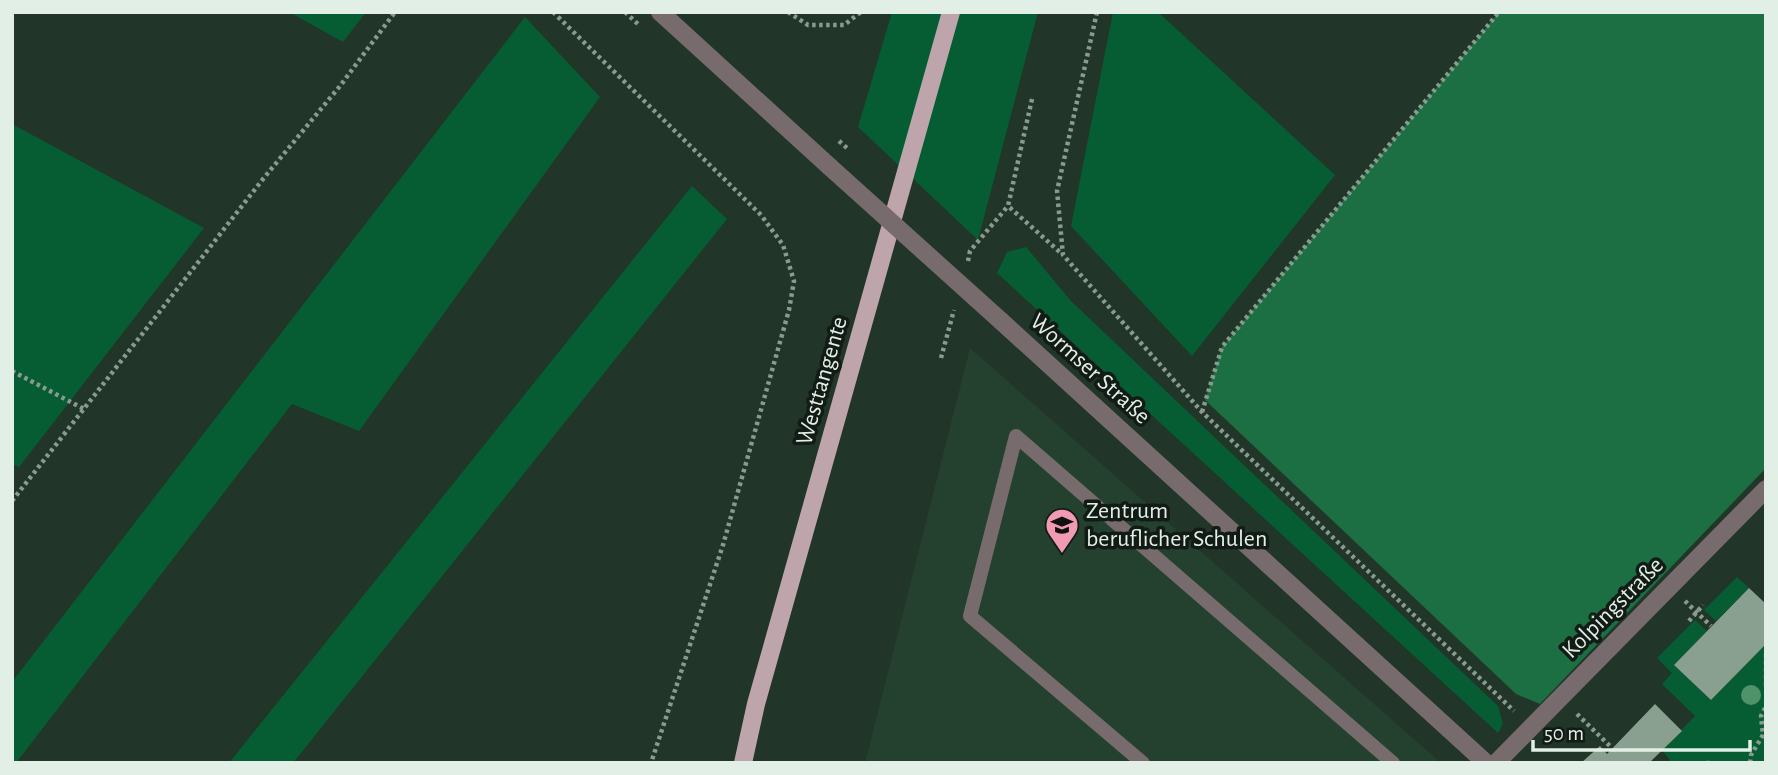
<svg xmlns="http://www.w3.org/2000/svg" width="1778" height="775" viewBox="0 0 1778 775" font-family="'Alegreya Sans',sans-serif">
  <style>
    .built { fill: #24402f }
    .green { fill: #065d34 }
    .forest { fill: #1c6e43 }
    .building { fill: #89a090 }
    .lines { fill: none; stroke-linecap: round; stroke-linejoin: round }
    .path { stroke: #899a8f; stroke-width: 4.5; stroke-dasharray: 3.5 3.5; stroke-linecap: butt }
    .service { stroke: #776b6e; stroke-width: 14 }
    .minor { stroke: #776b6e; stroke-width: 18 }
    .primary { stroke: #bea5ab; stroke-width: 18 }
    .path-bridge { stroke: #899a8f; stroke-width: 4.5; stroke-dasharray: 3.5 3.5; stroke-linecap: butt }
    .minor-bridge { stroke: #776b6e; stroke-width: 18 }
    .tree { fill: #50936a }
    .labels { text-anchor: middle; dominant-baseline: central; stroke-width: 7; stroke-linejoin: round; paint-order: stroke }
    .street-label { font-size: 24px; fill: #e2efe6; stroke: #121b15 }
    .poi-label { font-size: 24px; fill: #e2efe6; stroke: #121b15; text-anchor: start }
  </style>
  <rect width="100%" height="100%" fill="#213528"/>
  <polygon class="built" points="970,348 1441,763 865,763"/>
  <g class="green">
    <polygon points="289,12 366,12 343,42"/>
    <polygon points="892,12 1038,12 978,240 858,127"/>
    <polygon points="1113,12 1158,12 1335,175 1192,356 1071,226"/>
    <polygon points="525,17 600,97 359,431 292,404 16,763 12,763 12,682"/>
    <polygon points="12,124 204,228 19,467 12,464"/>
    <polygon points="692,186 727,219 293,763 229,763"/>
    <polygon points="1026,247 1071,301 1498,706 1503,724 1498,733 997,273 1007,252"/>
    <polygon points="1737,577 1749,588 1716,621 1704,610"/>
    <polygon points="1695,620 1707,631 1674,665 1711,700 1766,644 1766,763 1667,763 1670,760 1662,750 1695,716 1662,684 1672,673 1657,658"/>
  </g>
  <polygon class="forest" points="1499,12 1766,12 1766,468 1540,704 1516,694 1205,400 1222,347"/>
  <g class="building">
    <polygon points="1749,588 1766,604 1766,644 1711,700 1674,665"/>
    <polygon points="1655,704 1682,731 1649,763 1581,763 1600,746 1607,754"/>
  </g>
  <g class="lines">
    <g class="path">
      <polyline points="553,12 761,215 783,245 794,281 789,310 723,545 651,763"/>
      <polyline points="625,12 640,26"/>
      <polyline points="788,12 808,25 844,25 861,12"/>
      <polyline points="1097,12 1057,191 1063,255 1202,412 1514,711"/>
      <polyline points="1032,99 1008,206 1062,254"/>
      <polyline points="968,261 970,251 1008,206"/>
      <polyline points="941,358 954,310"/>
      <polyline points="12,371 84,409"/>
      <polyline points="1102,378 1124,398"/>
      <polyline points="1202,412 1222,347 1499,12"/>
      <polyline points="12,501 263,179 340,86 395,12"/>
      <polyline points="1685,601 1711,626"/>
      <polyline points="1689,621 1703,605"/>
      <polyline points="1766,654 1766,686"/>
      <polyline points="1577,714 1612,748"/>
      <polyline points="1706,763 1712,763"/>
      <polyline points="1750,763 1751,755 1763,735 1761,716 1766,706"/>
    </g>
    <polyline class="service" points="1143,763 970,616 1016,436 1393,763"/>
    <g class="minor">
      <polyline points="660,12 830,167"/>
      <polyline points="1001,321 1486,763"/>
      <polyline points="1496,763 1766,489"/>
    </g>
    <polyline class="primary" points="743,763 756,704 951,12"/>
    <polyline class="path-bridge" points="839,141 847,148"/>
    <polyline class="minor-bridge" points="830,167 1001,321"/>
  </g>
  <circle class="tree" cx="1751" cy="695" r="10"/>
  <defs>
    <symbol id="school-pin" viewBox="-11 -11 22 30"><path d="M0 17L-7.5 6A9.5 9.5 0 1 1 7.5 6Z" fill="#f19ab3" stroke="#121b15"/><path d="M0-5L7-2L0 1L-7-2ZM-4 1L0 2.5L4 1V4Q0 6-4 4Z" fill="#111"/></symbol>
  </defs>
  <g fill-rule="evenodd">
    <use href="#school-pin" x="1043" y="506" width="38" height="52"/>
  </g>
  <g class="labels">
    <g class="street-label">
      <text transform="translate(1090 369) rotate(42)">Wormser Straße</text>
      <text transform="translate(822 381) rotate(-74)">Westtangente</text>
      <text transform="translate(1613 608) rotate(-45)">Kolpingstraße</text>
    </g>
    <g class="poi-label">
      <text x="1086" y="511">Zentrum<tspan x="1086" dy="28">beruflicher Schulen</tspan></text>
    </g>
  </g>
  <rect width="1778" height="775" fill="none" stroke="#e2efe6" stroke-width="28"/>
  <path d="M1533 740v10h217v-10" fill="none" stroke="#e2efe6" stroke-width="3.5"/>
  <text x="1544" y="740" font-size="21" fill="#e2efe6" stroke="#121b15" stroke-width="5" paint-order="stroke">50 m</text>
</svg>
